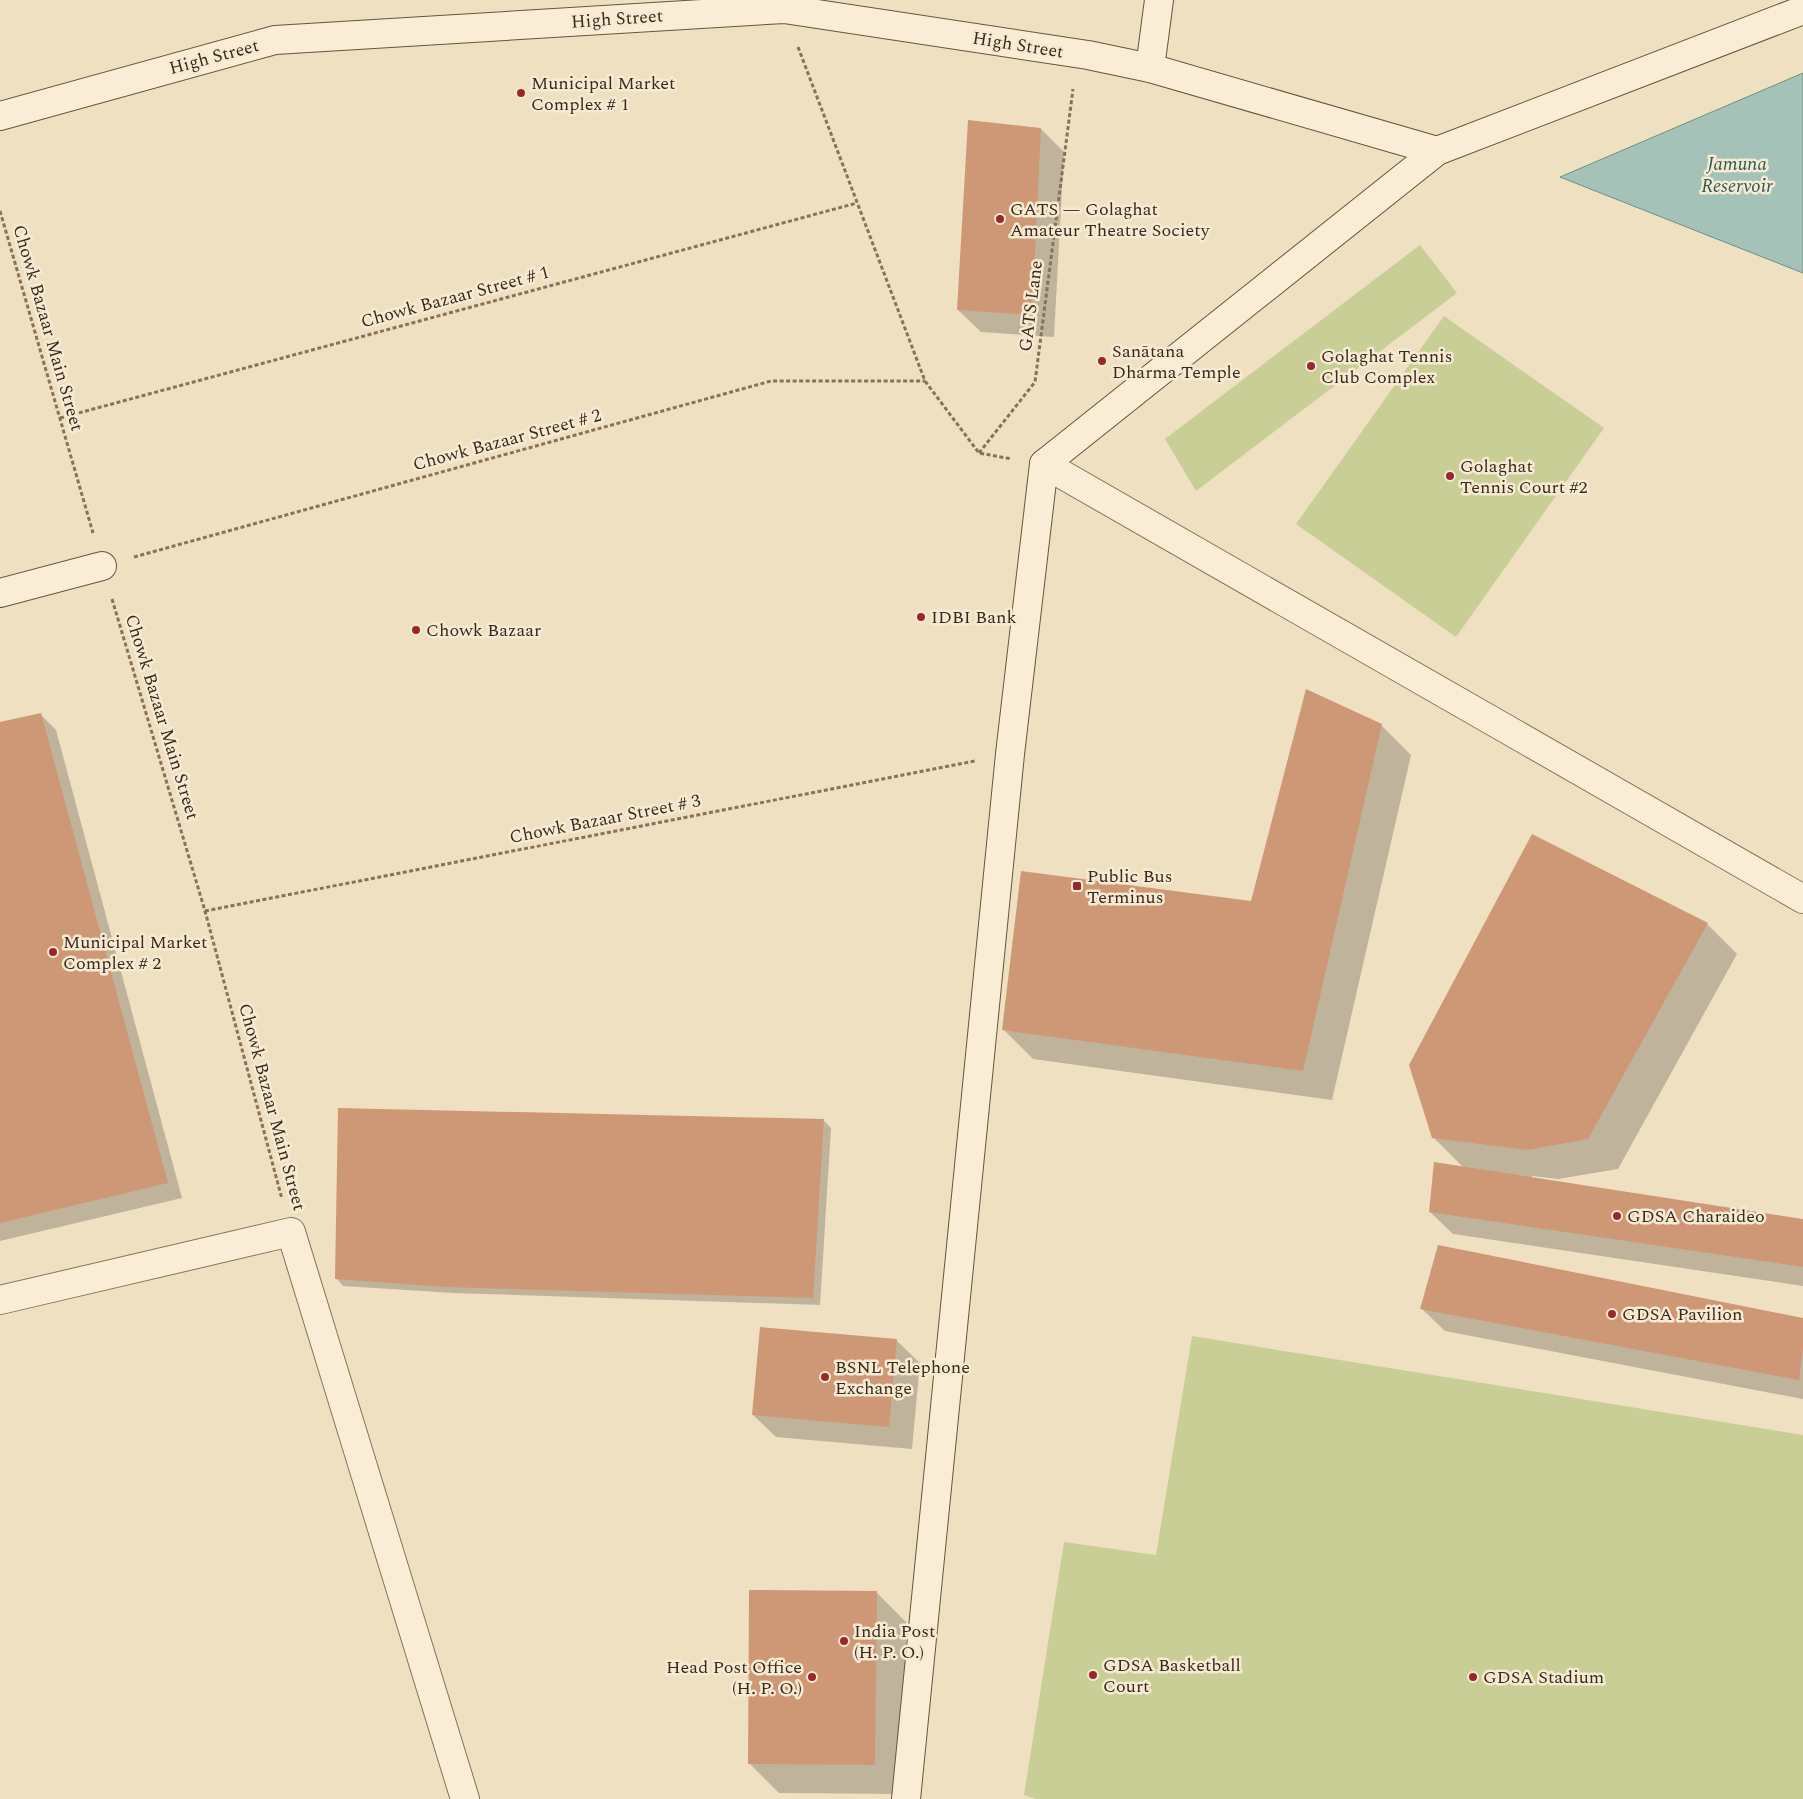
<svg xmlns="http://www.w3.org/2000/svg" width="1803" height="1799" viewBox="0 0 1803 1799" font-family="Spectral,serif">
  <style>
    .green { fill: #c9ce96 }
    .water { fill: #a5c2b8; stroke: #6b9085 }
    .shadow { fill: #0003 }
    .building { fill: #ce9877 }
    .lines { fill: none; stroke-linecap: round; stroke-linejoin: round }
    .street-casing { stroke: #8a7159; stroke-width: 30 }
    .secondary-casing { stroke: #6b523c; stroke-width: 30 }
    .path { stroke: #8a7159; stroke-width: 3; stroke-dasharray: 4 2.5; stroke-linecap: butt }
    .street { stroke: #faedd6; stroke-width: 28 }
    .secondary { stroke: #faedd6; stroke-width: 28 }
    .poi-dot { fill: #9a272c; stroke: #f6ead2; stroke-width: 2 }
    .labels { text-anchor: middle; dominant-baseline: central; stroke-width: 5; stroke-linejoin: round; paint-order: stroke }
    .street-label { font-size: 18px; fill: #392a1d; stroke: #f6ead2 }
    .poi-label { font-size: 18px; fill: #392a1d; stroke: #f6ead2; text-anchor: start }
    .water-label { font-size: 19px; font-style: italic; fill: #2c5955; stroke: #f6ead2 }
  </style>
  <rect width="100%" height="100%" fill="#efe0c2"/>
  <g class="green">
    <polygon points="1420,245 1457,293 1196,491 1165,439"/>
    <polygon points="1444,316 1604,428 1456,637 1296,524"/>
    <polygon points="1192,1336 1803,1435 1803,1799 1036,1799 1024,1795 1064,1542 1156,1555"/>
  </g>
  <polygon class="water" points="1803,73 1803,273 1560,177"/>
  <g class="shadow">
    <polygon points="1041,129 1064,152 1054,337 981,332 958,310"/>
    <polygon points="40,714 56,730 182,1198 0,1241 0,724"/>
    <polygon points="1381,725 1411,755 1332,1100 1033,1059 1003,1029 1252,902"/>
    <polygon points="1532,835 1707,924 1737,954 1618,1169 1558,1179 1532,1176 1532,1178 1803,1221 1803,1286 1453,1234 1430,1212 1464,1168 1433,1137"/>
    <polygon points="823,1120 831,1128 820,1305 453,1293 343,1286 336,1278"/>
    <polygon points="1422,1309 1803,1320 1803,1399 1445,1331"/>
    <polygon points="897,1341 920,1363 912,1449 776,1437 753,1415"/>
    <polygon points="876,1592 906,1622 905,1794 779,1793 749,1763"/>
  </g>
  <g class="building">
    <polygon points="968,120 1041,128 1032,315 957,310"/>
    <polygon points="1306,689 1382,724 1303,1071 1002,1030 1021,871 1251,901"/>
    <polygon points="41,713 168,1183 0,1223 0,722"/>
    <polygon points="1532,834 1708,923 1588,1139 1527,1150 1432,1138 1409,1065"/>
    <polygon points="338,1108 824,1119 813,1298 445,1287 335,1279"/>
    <polygon points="1434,1162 1803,1219 1803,1267 1429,1212"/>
    <polygon points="1438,1245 1803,1318 1803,1349 1799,1380 1420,1309"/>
    <polygon points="760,1327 897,1339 889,1427 752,1415"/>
    <polygon points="749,1590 877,1591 875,1765 748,1764"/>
  </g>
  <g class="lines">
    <defs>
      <g id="street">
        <polyline points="1044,464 1803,899"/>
        <polyline points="0,1300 291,1232 465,1799"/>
      </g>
      <g id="secondary">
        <polyline points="1150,68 1159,0"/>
        <polyline points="0,116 275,40 784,9 1088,55 1150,68 1437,151"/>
        <polyline points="0,593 102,566"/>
        <polyline points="906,1799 1010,754 1044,464 1437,151 1803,10"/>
      </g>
    </defs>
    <use href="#street" class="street-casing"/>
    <use href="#secondary" class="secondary-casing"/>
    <g class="path">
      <polyline points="798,47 925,381 979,453 1012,459"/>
      <polyline points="0,211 93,533"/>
      <polyline points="60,418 857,203"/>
      <polyline points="979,453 1035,382 1073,89"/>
      <polyline points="134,557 771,381 925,381"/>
      <polyline points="112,599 205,911 282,1199"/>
      <polyline points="205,911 975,761"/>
    </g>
    <use href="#street" class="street"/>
    <use href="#secondary" class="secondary"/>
  </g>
  <g class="poi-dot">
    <circle cx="521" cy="93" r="5"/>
    <circle cx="1000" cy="219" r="5"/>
    <circle cx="1102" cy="361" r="5"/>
    <circle cx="1311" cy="366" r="5"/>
    <circle cx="1450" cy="476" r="5"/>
    <circle cx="921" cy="617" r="5"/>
    <circle cx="416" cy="630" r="5"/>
    <rect x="1072" y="881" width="10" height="10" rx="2.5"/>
    <circle cx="53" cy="952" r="5"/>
    <circle cx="1617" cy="1216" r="5"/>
    <circle cx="1612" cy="1314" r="5"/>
    <circle cx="825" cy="1377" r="5"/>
    <circle cx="844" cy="1641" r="5"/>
    <circle cx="1093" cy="1675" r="5"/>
    <circle cx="812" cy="1677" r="5"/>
    <circle cx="1473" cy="1677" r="5"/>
  </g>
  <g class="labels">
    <g class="street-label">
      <text transform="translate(617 19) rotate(-4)">High Street</text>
      <text transform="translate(1018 45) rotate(9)">High Street</text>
      <text transform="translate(214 57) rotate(-15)">High Street</text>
      <text transform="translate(455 297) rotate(-15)">Chowk Bazaar Street # 1</text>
      <text transform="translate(1031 306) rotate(-83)">GATS Lane</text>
      <text transform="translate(48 328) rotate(74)">Chowk Bazaar Main Street</text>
      <text transform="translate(507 440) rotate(-15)">Chowk Bazaar Street # 2</text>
      <text transform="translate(162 717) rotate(73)">Chowk Bazaar Main Street</text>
      <text transform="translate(605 819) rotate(-11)">Chowk Bazaar Street # 3</text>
      <text transform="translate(272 1107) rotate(75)">Chowk Bazaar Main Street</text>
    </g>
    <g class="poi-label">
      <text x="531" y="83">Municipal Market<tspan x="531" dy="21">Complex # 1</tspan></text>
      <text x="1010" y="209">GATS — Golaghat<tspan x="1010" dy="21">Amateur Theatre Society</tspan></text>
      <text x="1112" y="351">Sanātana<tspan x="1112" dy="21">Dharma Temple</tspan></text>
      <text x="1321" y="356">Golaghat Tennis<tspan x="1321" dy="21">Club Complex</tspan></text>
      <text x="1460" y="466">Golaghat<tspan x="1460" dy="21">Tennis Court #2</tspan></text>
      <text x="931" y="617">IDBI Bank</text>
      <text x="426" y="630">Chowk Bazaar</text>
      <text x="1087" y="876">Public Bus<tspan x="1087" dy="21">Terminus</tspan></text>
      <text x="63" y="942">Municipal Market<tspan x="63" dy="21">Complex # 2</tspan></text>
      <text x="1627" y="1216">GDSA Charaideo</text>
      <text x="1622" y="1314">GDSA Pavilion</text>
      <text x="835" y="1367">BSNL Telephone<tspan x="835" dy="21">Exchange</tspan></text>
      <text x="854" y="1631">India Post<tspan x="854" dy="21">(H. P. O.)</tspan></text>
      <text x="1103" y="1665">GDSA Basketball<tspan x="1103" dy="21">Court</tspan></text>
      <text x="802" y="1667" text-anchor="end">Head Post Office<tspan x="802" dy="21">(H. P. O.)</tspan></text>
      <text x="1483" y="1677">GDSA Stadium</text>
    </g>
    <g class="water-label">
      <text x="1737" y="164">Jamuna<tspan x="1737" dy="22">Reservoir</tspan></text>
    </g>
  </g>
</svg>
